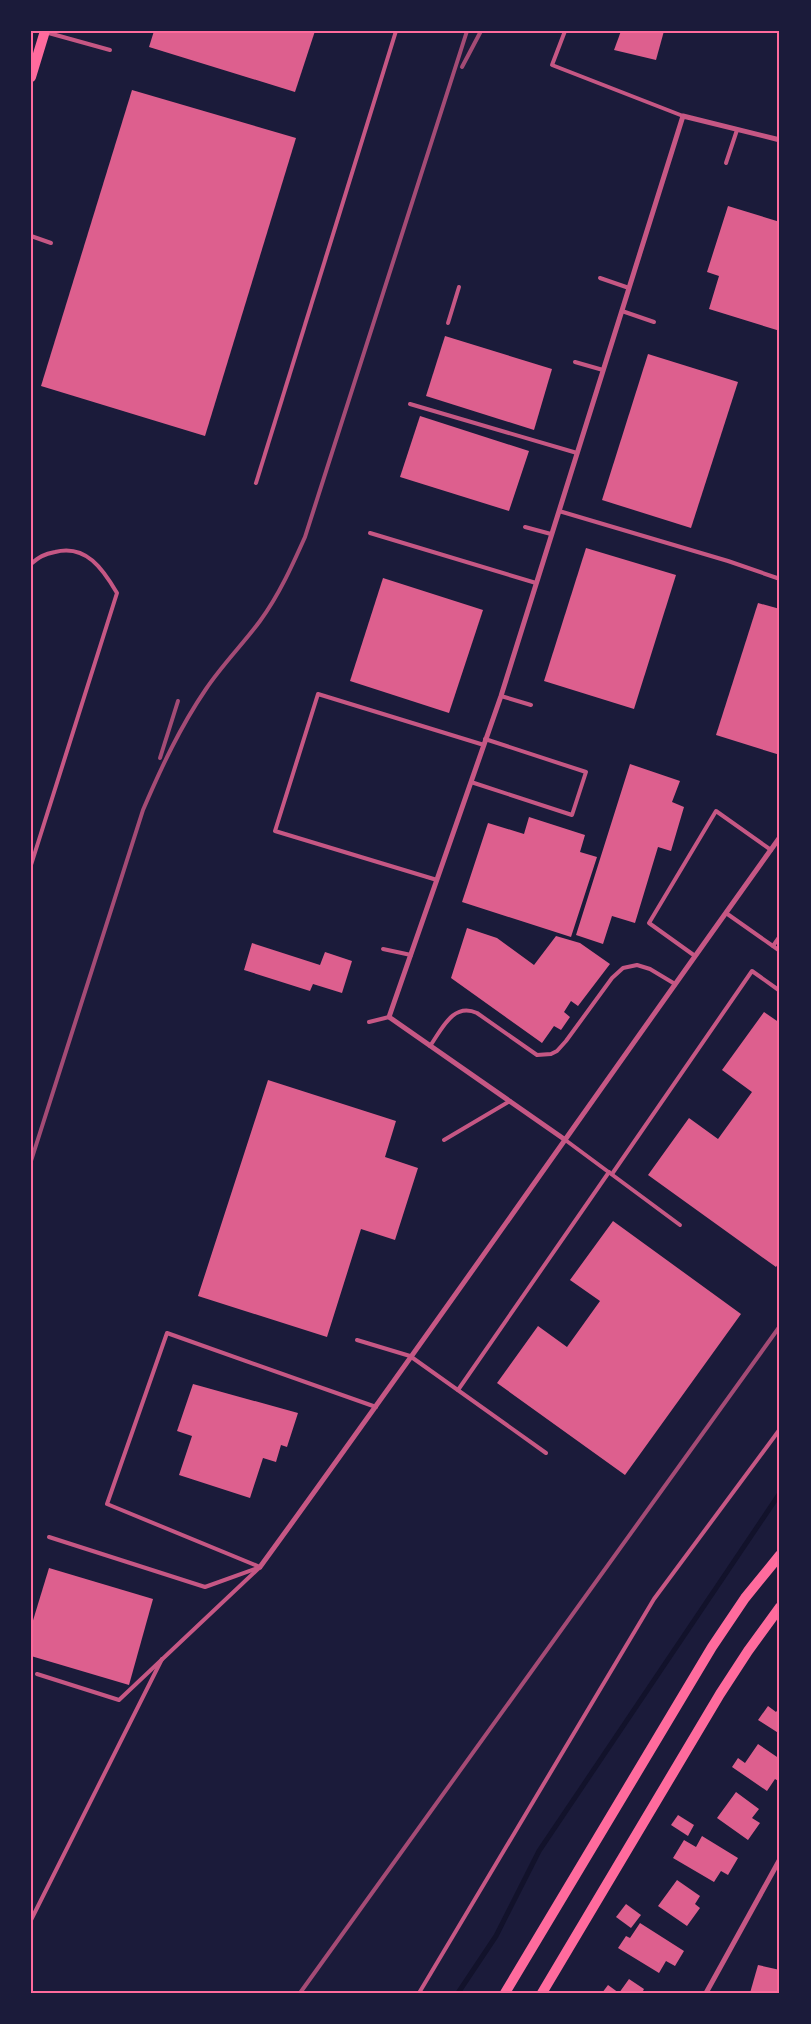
<svg xmlns="http://www.w3.org/2000/svg" width="811" height="2024" viewBox="0 0 811 2024" font-family="Montserrat,sans-serif">
  <style>
    .lines { fill: none; stroke-linecap: round; stroke-linejoin: round }
    .stream { stroke: #12122b; stroke-width: 5 }
    .building { fill: #dd5f8e }
    .service { stroke: #c65784; stroke-width: 4 }
    .minor { stroke: #c65784; stroke-width: 5 }
    .secondary { stroke: #ff6b9d; stroke-width: 10 }
    .rail { stroke: #a44b75; stroke-width: 4 }
    .neatline { fill: none; stroke: #ff6b9d; stroke-width: 2 }
  </style>
  <rect width="100%" height="100%" fill="#1b1b3a"/>
  <g class="lines">
    <polyline class="stream" points="458,1993 496,1936 539,1851 780,1493"/>
  </g>
  <g class="building">
    <polygon points="154,31 315,31 295,92 149,47"/>
    <polygon points="621,31 664,31 656,60 614,50"/>
    <polygon points="132,90 296,138 205,436 41,386"/>
    <polygon points="728,206 780,222 780,331 709,309 719,276 707,272"/>
    <polygon points="445,336 552,369 534,430 426,396"/>
    <polygon points="648,354 738,382 691,528 602,500"/>
    <polygon points="420,416 529,451 509,511 400,477"/>
    <polygon points="586,548 676,575 634,709 544,681"/>
    <polygon points="383,578 483,610 449,713 350,681"/>
    <polygon points="758,603 780,609 780,755 716,735"/>
    <polygon points="630,764 680,781 672,802 684,807 671,851 658,847 635,923 612,916 603,944 576,935"/>
    <polygon points="529,817 585,835 580,852 597,857 571,937 462,902 488,823 524,834"/>
    <polygon points="467,928 497,938 534,965 556,936 580,943 610,964 578,1006 571,1001 564,1012 570,1017 561,1030 554,1026 542,1043 451,978"/>
    <polygon points="252,943 320,965 325,952 352,961 342,993 313,984 310,991 244,970"/>
    <polygon points="764,1012 780,1023 780,1261 776,1267 648,1175 689,1118 718,1139 752,1092 722,1070"/>
    <polygon points="268,1080 396,1121 385,1157 418,1168 395,1240 361,1229 327,1337 198,1296"/>
    <polygon points="613,1221 741,1314 625,1475 497,1383 538,1326 567,1347 600,1301 570,1280"/>
    <polygon points="193,1384 298,1413 287,1447 281,1445 276,1462 263,1458 250,1498 179,1475 192,1436 177,1431"/>
    <polygon points="49,1568 153,1599 129,1685 31,1656 31,1627"/>
    <polygon points="768,1706 776,1712 780,1707 780,1734 758,1720"/>
    <polygon points="758,1744 780,1759 780,1782 775,1779 767,1791 732,1767 738,1758 745,1763"/>
    <polygon points="736,1792 759,1809 752,1818 760,1823 748,1840 717,1818"/>
    <polygon points="678,1815 694,1825 688,1836 671,1825"/>
    <polygon points="702,1836 738,1858 728,1875 721,1871 714,1882 673,1858 684,1840 696,1847"/>
    <polygon points="677,1880 700,1896 695,1904 700,1908 687,1926 658,1906"/>
    <polygon points="626,1904 641,1915 631,1928 616,1917"/>
    <polygon points="640,1923 684,1951 675,1966 666,1961 659,1973 618,1948 626,1936 630,1938"/>
    <polygon points="758,1965 780,1970 780,1993 750,1993"/>
    <polygon points="629,1979 644,1989 642,1993 602,1993 608,1985 619,1993"/>
  </g>
  <g class="lines">
    <g class="service">
      <polyline points="565,31 552,65 683,116"/>
      <polyline points="45,32 110,50"/>
      <polyline points="726,163 737,130"/>
      <polyline points="31,236 51,243"/>
      <polyline points="600,278 629,288"/>
      <polyline points="622,311 654,322"/>
      <polyline points="448,323 459,287"/>
      <polyline points="575,362 603,370"/>
      <polyline points="410,404 577,453"/>
      <polyline points="256,483 396,31"/>
      <polyline points="559,511 728,561 780,579"/>
      <polyline points="525,527 551,534"/>
      <polyline points="370,533 536,583"/>
      <path d="M31,564C39,557 44,554 55,552C86,544 103,569 117,593L31,865"/>
      <polyline points="501,696 531,705"/>
      <polyline points="471,782 572,815 586,772 485,739"/>
      <polyline points="437,880 275,831 318,694 484,745"/>
      <polyline points="726,913 780,951"/>
      <polyline points="773,946 780,936"/>
      <polyline points="383,949 411,955"/>
      <polyline points="695,956 649,923 716,811 771,850"/>
      <polyline points="369,1022 389,1017"/>
      <path d="M430,1046C442,1029 453,1002 477,1013L537,1055L551,1054L557,1051L566,1041L612,978L623,968L637,965L650,969L675,984"/>
      <polyline points="564,1139 680,1225"/>
      <polyline points="444,1140 510,1101"/>
      <polyline points="612,1174 752,971 780,991"/>
      <polyline points="357,1340 410,1356 546,1453"/>
      <polyline points="458,1390 609,1172"/>
      <polyline points="49,1537 205,1587 258,1568"/>
      <polyline points="260,1567 107,1504 167,1333 376,1407"/>
      <polyline points="37,1674 119,1700 260,1567"/>
      <polyline points="31,1920 162,1659"/>
      <polyline points="419,1993 654,1599 780,1429"/>
    </g>
    <g class="minor">
      <polyline points="564,1139 389,1017 501,696 683,116 780,140"/>
      <path d="M260,1567C436,1325 606,1080 780,837"/>
      <polyline points="706,1993 780,1859"/>
    </g>
    <g class="secondary">
      <polyline points="31,77 45,31"/>
      <polyline points="505,1993 712,1647 745,1598 780,1555"/>
      <polyline points="542,1993 720,1694 748,1651 780,1607"/>
    </g>
    <g class="rail">
      <polyline points="462,67 481,31"/>
      <polyline points="160,758 178,701"/>
      <path d="M31,1161L143,810C161,768 180,727 206,689C222,665 243,644 260,621C279,595 292,566 305,537L467,31"/>
      <polyline points="300,1993 780,1326"/>
    </g>
  </g>
  <rect width="811" height="2024" fill="none" stroke="#1b1b3a" stroke-width="65"/>
  <rect x="32" y="32" width="746" height="1960" class="neatline"/>
</svg>
